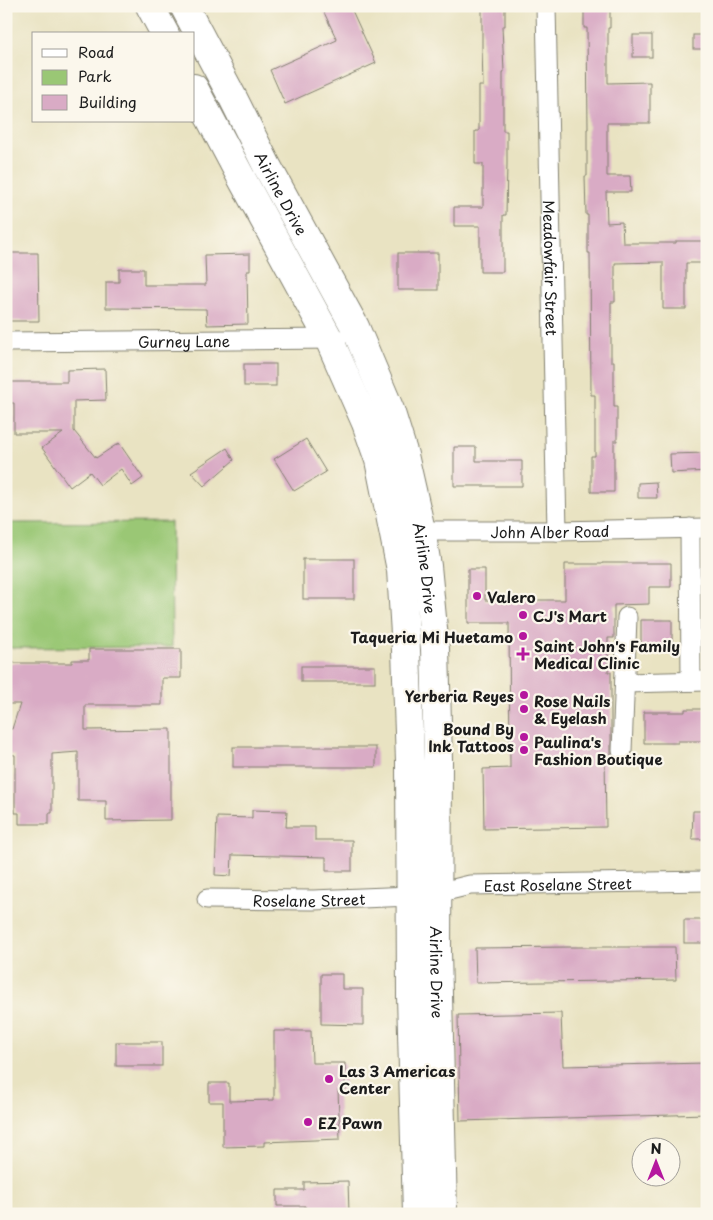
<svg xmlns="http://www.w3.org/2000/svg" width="713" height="1220" viewBox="0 0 713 1220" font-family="'Playpen Sans',sans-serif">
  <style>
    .green { fill: #9ac775; stroke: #5b7248 }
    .building { fill: #d9abc5 }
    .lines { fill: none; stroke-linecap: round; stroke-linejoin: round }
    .minor-casing { stroke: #82806f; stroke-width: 21 }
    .secondary-casing { stroke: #82806f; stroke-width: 30 }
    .minor { stroke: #fff; stroke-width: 19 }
    .secondary { stroke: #fff; stroke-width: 28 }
    .poi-dot { fill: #b5179e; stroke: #fbf7ec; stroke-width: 2 }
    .labels { text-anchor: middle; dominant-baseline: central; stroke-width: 4.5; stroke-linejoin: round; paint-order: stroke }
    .street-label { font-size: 15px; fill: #1c1c1c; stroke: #fbf7ec }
    .poi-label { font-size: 15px; font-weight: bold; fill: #1c1c1c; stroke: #fbf7ec; text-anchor: start }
  </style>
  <rect width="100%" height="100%" fill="#fbf7ec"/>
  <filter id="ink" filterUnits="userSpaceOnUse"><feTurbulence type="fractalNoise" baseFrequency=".02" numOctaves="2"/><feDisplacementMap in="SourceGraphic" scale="10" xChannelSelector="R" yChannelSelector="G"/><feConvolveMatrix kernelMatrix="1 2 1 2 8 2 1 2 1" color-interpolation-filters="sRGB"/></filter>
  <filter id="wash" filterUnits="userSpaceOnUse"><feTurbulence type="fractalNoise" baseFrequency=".0096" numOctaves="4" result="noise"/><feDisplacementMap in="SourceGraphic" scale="20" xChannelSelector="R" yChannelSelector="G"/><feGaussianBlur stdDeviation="1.12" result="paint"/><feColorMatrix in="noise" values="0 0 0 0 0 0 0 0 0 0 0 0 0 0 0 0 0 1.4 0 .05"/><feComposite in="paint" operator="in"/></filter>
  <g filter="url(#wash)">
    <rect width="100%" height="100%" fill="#e9e3c2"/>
    <polygon class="green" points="171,522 172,647 6,648 6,523"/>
    <g id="blocks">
      <g class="building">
        <polygon points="321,6 350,6 376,63 285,104 270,70 337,40"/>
        <polygon points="482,6 505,6 505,26 502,26 504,72 503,72 503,131 507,131 507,164 506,215 503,215 503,272 480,272 480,226 454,226 454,207 483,207 483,164 475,164 475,131 479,131 479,86 483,86 482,47"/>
        <polygon points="584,6 610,6 610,28 608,28 608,83 650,82 650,123 607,123 607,176 630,176 631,192 606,192 607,223 622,222 623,243 676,243 676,241 707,241 707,263 686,263 686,309 663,309 663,262 615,263 615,302 611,302 611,361 614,361 614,407 617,407 617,441 614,441 614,492 591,492 591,456 595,456 595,395 591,395 590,253 588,253 588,215 586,215 585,176 587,176 587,129 588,129 587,28 584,28"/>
        <rect x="633" y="35" width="19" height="22"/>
        <rect x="693" y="35" width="14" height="14"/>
        <polygon points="6,253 38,253 39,321 6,321"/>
        <rect x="398" y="253" width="40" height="37"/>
        <polygon points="250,254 250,271 247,271 248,324 207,325 206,309 106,308 106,282 119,282 119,269 144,269 144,285 206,285 205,255"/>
        <rect x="244" y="364" width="32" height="22"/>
        <polygon points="105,369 106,400 74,401 74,431 96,458 119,443 143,478 132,486 121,469 100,485 90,472 70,487 42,448 63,433 14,433 14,403 6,403 6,382 67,382 67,370"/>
        <polygon points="306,439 326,472 294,491 274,459"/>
        <polygon points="454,447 476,447 476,461 522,461 522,486 454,486"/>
        <polygon points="227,448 234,460 204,486 191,472"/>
        <polygon points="707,453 707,471 671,473 670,454"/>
        <polygon points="656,482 657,498 638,498 638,483"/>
        <rect x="303" y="559" width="51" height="40"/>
        <polygon points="602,563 671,563 671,587 649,587 649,604 614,605 614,638 608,638 608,672 611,672 611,755 605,755 606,827 484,829 483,769 510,768 509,623 468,623 468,569 485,569 485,600 565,600 565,564 602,564"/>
        <rect x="641" y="620" width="31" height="31"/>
        <polygon points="89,649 181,649 181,678 162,678 162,705 85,705 85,730 171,729 171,820 106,821 106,801 78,801 78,752 52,754 52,813 49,813 49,824 19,824 19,813 15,813 15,755 6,754 6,742 8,742 9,729 12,729 20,704 6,704 6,663 72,663 72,660 89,660"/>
        <rect x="301" y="666" width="74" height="16"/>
        <polygon points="685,709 707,709 707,741 678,741 678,743 644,743 644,712 685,712"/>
        <rect x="233" y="747" width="143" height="20"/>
        <polygon points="252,810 287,811 286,827 315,827 315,840 352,840 352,871 326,871 326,857 232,855 231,876 215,875 217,817 252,818"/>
        <polygon points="693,811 707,811 707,839 692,839"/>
        <rect x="684" y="920" width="23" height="23"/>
        <polygon points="571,947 675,947 676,980 476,983 475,948"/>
        <polygon points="321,974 342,974 342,989 363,989 363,1025 321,1024"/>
        <polygon points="561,1013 563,1066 707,1063 707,1114 460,1121 458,1015"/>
        <polygon points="274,1031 311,1031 312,1063 345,1063 345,1090 338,1090 340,1139 264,1142 264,1146 223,1147 223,1102 209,1102 209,1083 229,1083 229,1101 274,1100"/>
        <rect x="116" y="1042" width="46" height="24"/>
        <polygon points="348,1181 349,1213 305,1214 305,1206 277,1206 277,1190 304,1190 304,1182"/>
      </g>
    </g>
  </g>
  <g filter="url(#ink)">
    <use href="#blocks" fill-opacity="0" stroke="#82806f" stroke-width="1"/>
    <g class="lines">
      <defs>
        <g id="minor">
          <path id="s1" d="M546,6L557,531"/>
          <path id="s2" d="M6,342L337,339"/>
          <polyline points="690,528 691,681"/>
          <path id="s3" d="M411,531H557L707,528"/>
          <polyline points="625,683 707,681"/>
          <polyline points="622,751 627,617"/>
          <path id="s4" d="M207,899L313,900L411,896L437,893L470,885L707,881"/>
        </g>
        <g id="secondary">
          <polyline points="150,6 165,34"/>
          <path id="s5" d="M184,6L233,98L267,166L355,327L390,410L404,455L421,530L427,566L435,649L438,760L437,950L443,1214"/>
          <polyline points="194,88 242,179 329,339 366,423 379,460 401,570 406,650 410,761 411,996 417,1214"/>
        </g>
      </defs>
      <use href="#minor" class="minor-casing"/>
      <use href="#secondary" class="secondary-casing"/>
      <use href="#minor" class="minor"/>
      <use href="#secondary" class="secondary"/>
    </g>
  </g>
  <g class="poi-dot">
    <circle cx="477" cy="596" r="5"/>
    <circle cx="523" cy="615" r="5"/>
    <circle cx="523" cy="636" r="5"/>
    <path d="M520.5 646.5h5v5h5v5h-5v5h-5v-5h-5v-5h5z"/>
    <circle cx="524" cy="695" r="5"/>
    <circle cx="524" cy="709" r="5"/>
    <circle cx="524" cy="737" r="5"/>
    <circle cx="524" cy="750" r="5"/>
    <circle cx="329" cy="1079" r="5"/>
    <circle cx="308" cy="1122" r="5"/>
  </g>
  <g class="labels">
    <g class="street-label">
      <text stroke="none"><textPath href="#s5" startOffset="211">Airline Drive</textPath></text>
      <text stroke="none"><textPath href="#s1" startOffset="262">Meadowfair Street</textPath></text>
      <text stroke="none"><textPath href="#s2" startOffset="178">Gurney Lane</textPath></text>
      <text stroke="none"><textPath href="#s3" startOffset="139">John Alber Road</textPath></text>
      <text stroke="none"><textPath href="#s5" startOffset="616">Airline Drive</textPath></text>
      <text stroke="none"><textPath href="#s4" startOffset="352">East Roselane Street</textPath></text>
      <text stroke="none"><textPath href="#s4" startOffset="102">Roselane Street</textPath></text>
      <text stroke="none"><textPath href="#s5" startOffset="1021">Airline Drive</textPath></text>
    </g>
    <g class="poi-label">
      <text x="487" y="596">Valero</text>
      <text x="533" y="615">CJ's Mart</text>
      <text x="513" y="636" text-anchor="end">Taqueria Mi Huetamo</text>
      <text x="534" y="645">Saint John's Family<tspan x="534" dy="17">Medical Clinic</tspan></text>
      <text x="514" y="695" text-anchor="end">Yerberia Reyes</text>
      <text x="534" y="700">Rose Nails<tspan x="534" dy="17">&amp; Eyelash</tspan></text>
      <text x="514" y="728" text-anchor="end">Bound By<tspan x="514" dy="17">Ink Tattoos</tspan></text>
      <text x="534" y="741">Paulina's<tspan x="534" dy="17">Fashion Boutique</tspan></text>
      <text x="339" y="1070">Las 3 Americas<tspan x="339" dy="17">Center</tspan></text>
      <text x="318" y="1122">EZ Pawn</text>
    </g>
  </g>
  <rect width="713" height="1220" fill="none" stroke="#fbf7ec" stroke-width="25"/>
  <rect x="32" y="32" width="162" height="90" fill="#fbf7ec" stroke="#a29f99"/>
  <rect x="42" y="49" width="25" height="8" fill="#ffffff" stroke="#a29f99"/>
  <text x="78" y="58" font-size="15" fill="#1c1c1c">Road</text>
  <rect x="42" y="70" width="25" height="15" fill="#9ac775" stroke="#a29f99"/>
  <text x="78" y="82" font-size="15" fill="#1c1c1c">Park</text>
  <rect x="42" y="95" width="25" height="15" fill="#d9abc5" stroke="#a29f99"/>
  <text x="78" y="108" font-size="15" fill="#1c1c1c">Building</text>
  <g transform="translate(656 1162)"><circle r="24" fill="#fbf7ec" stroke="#a29f99"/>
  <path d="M0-4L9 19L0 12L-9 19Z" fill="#b5179e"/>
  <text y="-8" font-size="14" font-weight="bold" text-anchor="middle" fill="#1c1c1c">N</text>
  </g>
</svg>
